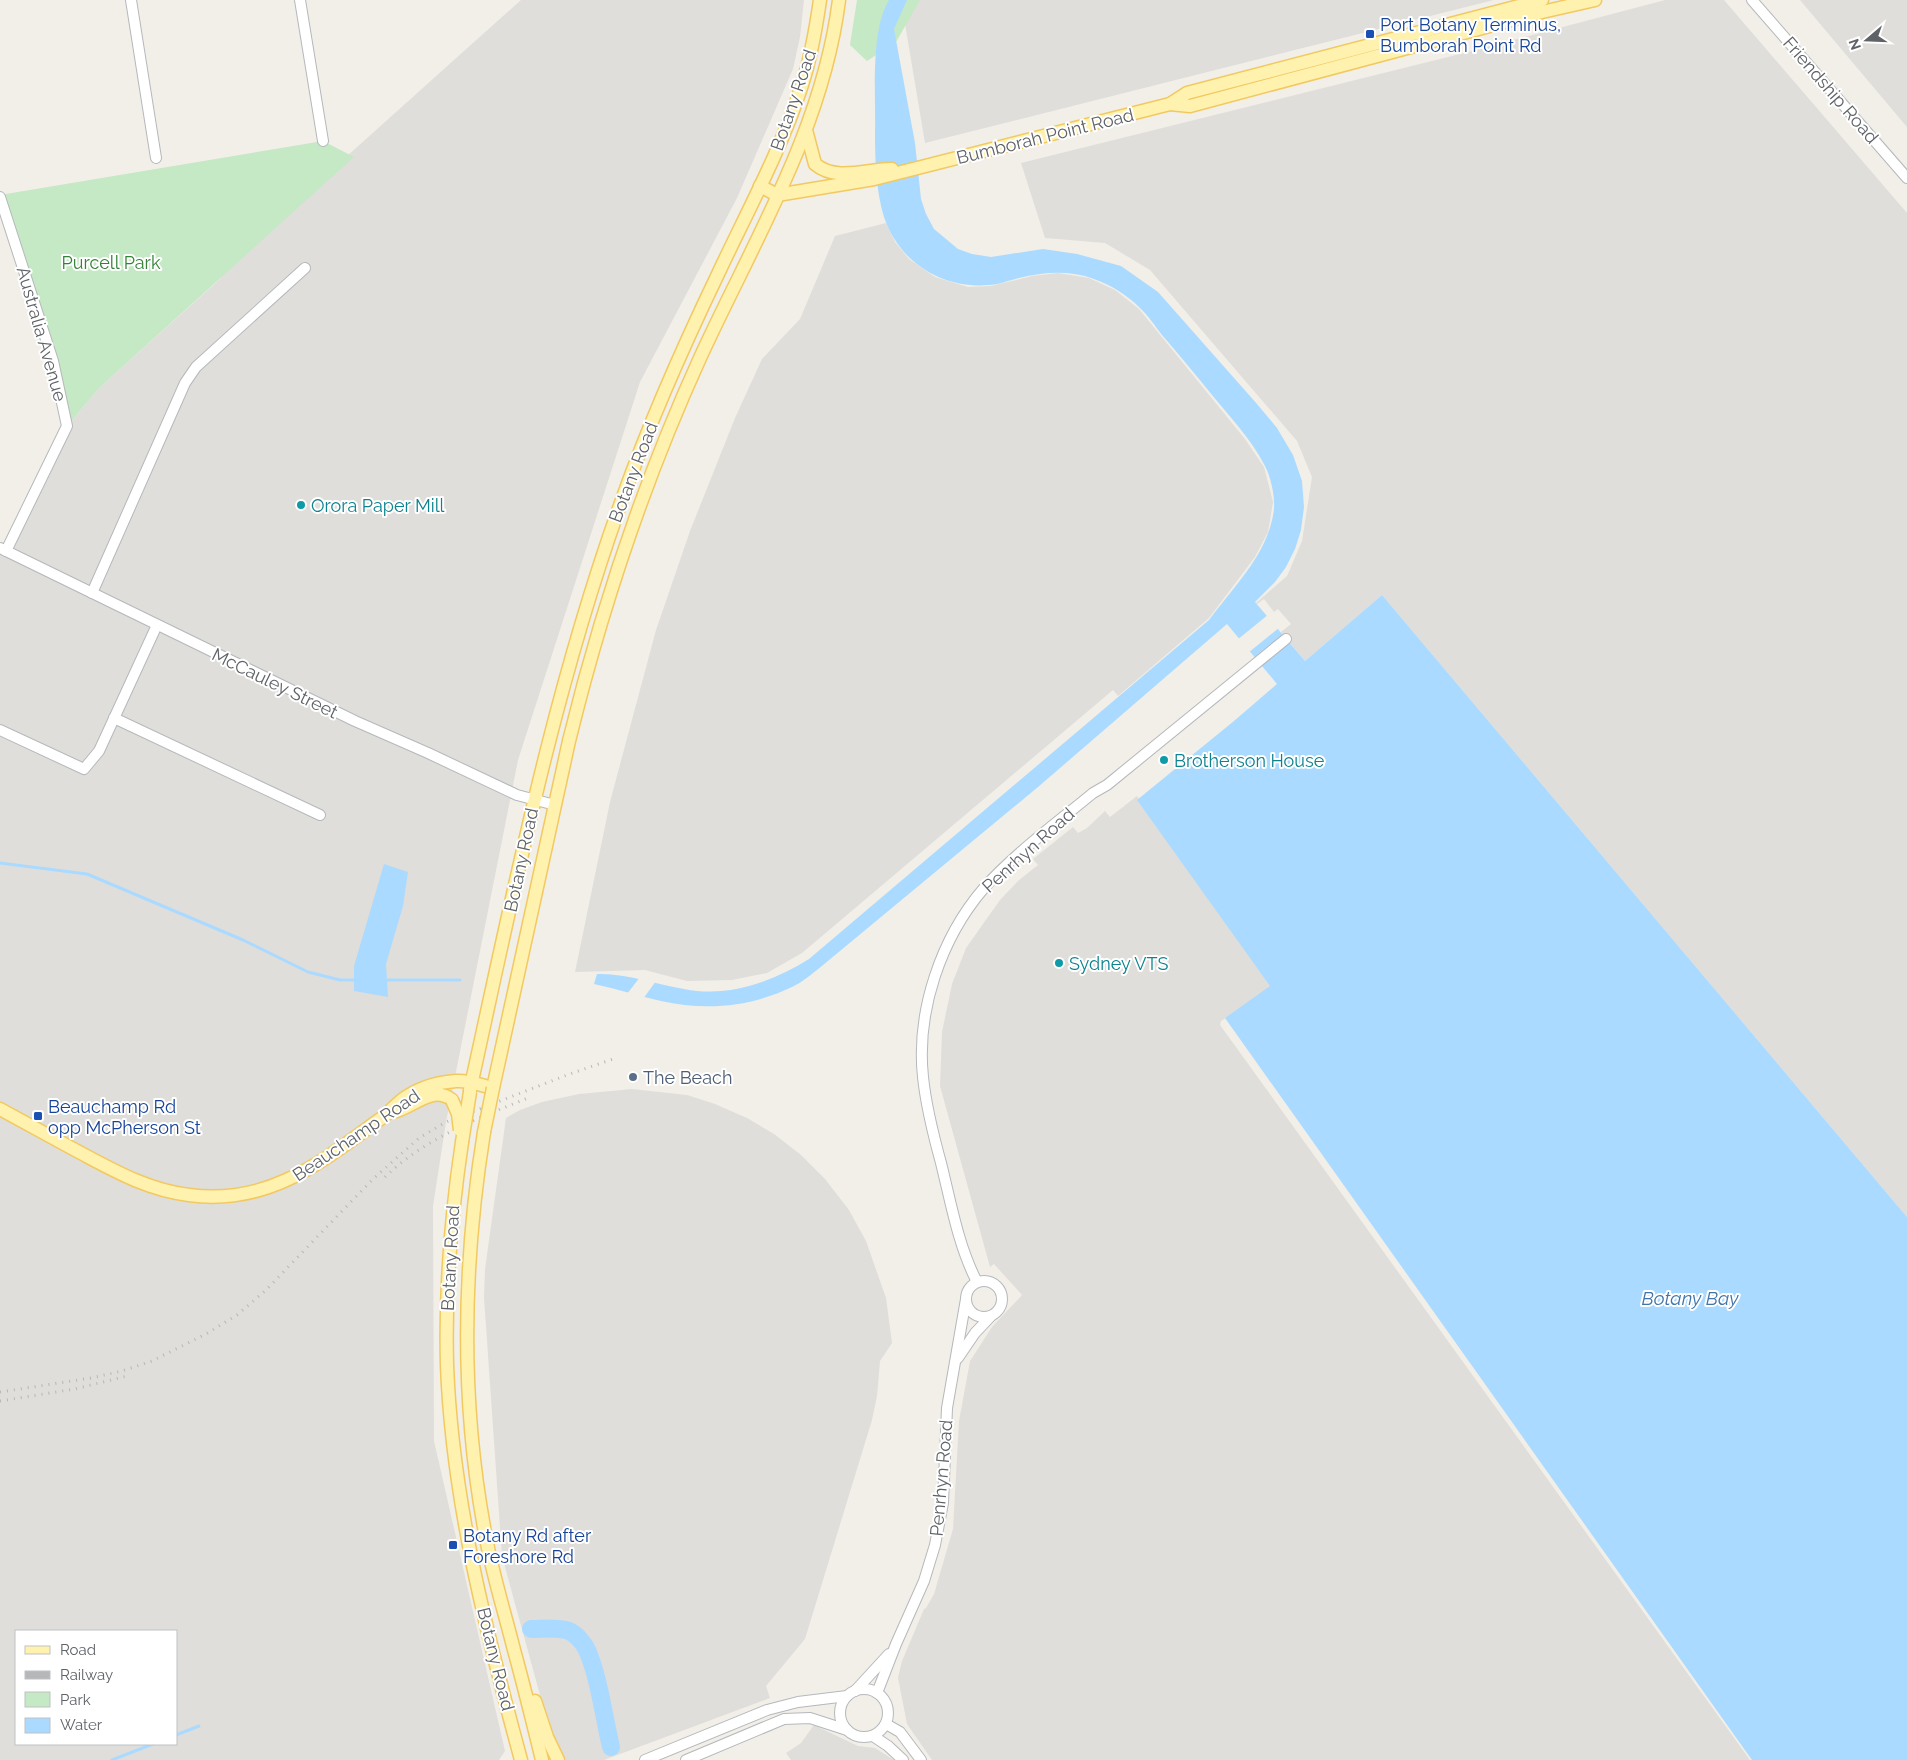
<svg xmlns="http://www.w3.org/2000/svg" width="1907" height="1760" viewBox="0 0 1907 1760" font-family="Raleway,sans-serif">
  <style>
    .industrial { fill: #e0deda; fill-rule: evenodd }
    .green { fill: #c5e8c5 }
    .water { fill: #aadaff }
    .pier { fill: #f1efe8 }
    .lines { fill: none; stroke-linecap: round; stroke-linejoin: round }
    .stream { stroke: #aadaff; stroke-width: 3 }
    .river { stroke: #aadaff; stroke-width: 18 }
    .minor-casing { stroke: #b5b8bc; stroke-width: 12 }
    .major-casing { stroke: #f2c960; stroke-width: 15 }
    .minor { stroke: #fff; stroke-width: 10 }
    .major { stroke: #fff2af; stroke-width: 12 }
    .rail { stroke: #b6b7b8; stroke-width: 3; stroke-dasharray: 1 6; stroke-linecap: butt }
    .major-bridge-casing { stroke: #f2c960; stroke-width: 15; stroke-linecap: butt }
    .major-bridge { stroke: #fff2af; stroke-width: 12 }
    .transit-dot { fill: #1a4fb4; stroke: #fff; stroke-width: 2 }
    .culture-dot { fill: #0f9aa8; stroke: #fff; stroke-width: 2 }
    .service-dot { fill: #5c6f8a; stroke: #fff; stroke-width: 2 }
    .labels { text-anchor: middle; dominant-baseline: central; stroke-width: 4; stroke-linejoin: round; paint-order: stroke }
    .transit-label { font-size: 18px; fill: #164399; stroke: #fff; text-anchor: start }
    .street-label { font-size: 18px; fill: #5f6368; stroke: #fff }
    .park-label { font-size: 18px; fill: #348238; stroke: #fff }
    .culture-label { font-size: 18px; fill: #0d838f; stroke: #fff; text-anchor: start }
    .service-label { font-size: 18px; fill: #4e5e75; stroke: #fff; text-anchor: start }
    .water-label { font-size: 19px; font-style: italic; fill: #4174aa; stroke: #fff }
  </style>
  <rect width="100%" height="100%" fill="#f1efe8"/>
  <g class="industrial">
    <path d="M521,0H804L800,37L793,69L737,198L640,382L518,760L446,1122L433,1206L434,1441L505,1751L499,1760H0V548L6,551L67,426L99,388L220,279L231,260ZM16,1631H176V1744H16Z"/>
    <polygon points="901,0 1494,0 925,143"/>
    <polygon points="1665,0 1724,0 1907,213 1907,1217 1382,595 1305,661 1281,632 1291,624 1278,609 1274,612 1264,599 1257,604 1256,603 1287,576 1302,541 1312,477 1297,441 1150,270 1105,243 1045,238 1021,163 1460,54"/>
    <polygon points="1800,0 1907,0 1907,127"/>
    <polygon points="886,223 895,242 909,259 935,277 968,287 991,286 1032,276 1058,273 1089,278 1115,290 1139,309 1245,439 1264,467 1273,502 1268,532 1255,557 1209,618 1118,696 1113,690 802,953 767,973 732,980 687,981 645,970 575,972 610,802 656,630 690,531 735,418 762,359 800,319 835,236"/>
    <polygon points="1137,796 1272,986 1221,1021 1220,1025 1750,1760 932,1760 907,1724 898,1678 902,1661 924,1609 926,1608 934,1594 953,1529 959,1421 970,1361 992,1327 1022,1295 994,1264 990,1267 940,1086 942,1032 952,984 966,948 1000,900 1019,880 1038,865 1033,859 1073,827 1078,833 1087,828 1105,811 1110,817"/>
    <polygon points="632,1089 687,1095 715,1104 747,1118 774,1134 801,1155 825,1179 849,1210 866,1241 886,1298 892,1343 880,1361 877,1396 872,1420 805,1639 766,1686 770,1698 604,1760 566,1760 552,1739 502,1556 484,1298 485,1269 506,1118 520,1110 542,1102 579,1094"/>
    <polygon points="814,1725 858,1746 875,1748 894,1760 791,1760 786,1753 801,1743"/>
  </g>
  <g class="green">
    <polygon points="857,0 920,0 896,42 867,61 850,45"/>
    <polygon points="323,141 354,157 99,388 67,426 0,195"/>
  </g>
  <g class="water">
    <path d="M889,0H907L894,29L915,143L921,199L926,214L934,229L958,249L972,254L991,257L1043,249L1077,254L1121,266L1158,292L1257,404L1277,428L1293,455L1302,481L1304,507L1301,530L1295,549L1286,567L1275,582L1255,602L1305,661L1382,595L1907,1217V1760H1752L1225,1018L1270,986L1137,800L1234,721L1277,684L1227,624L1038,787L817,970C809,976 801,983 792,987C750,1007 706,1011 661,1001C639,996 617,989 594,984L597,974C626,973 655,984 684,989C729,998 772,982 809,959L1209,620C1234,586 1269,553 1274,509C1275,495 1271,478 1265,466C1251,438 1227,414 1208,390C1193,372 1178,353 1162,335C1155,326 1148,315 1139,307C1127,295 1111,285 1094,279C1069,270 1044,272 1019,278C1009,280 999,285 988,285C942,289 899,262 884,217C876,191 875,160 875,133C876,96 870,31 889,0Z"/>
    <polygon points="384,864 408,872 403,906 386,964 388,997 354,991 354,966"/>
  </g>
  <g class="pier">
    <polygon points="1269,614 1280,627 1248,653 1237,640"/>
    <polygon points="640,977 656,981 643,999 627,994"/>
  </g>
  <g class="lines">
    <g class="stream">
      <polyline points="0,863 87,874 243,940 308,972 340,980 357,980"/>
      <polyline points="383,980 460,980"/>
      <polyline points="176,1735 199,1726"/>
      <polyline points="112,1760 153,1744"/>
    </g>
    <path class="river" d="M531,1629C543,1629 557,1627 569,1631C576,1634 584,1643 587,1650C599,1677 604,1718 611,1747"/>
    <defs>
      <g id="minor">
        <polyline points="131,0 156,158"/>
        <polyline points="300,0 323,141"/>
        <polyline points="1752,0 1907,178"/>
        <polyline points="0,197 53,361 67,426 6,551"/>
        <polyline points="0,548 355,721 428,753 517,795 555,805"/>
        <polyline points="92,593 185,383 196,367 305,268"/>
        <polyline points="114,718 320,815"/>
        <polyline points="0,730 84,769 99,751 157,625"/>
        <circle cx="984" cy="1299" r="18"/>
        <path d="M977,1282C958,1245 951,1203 941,1163C933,1134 926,1106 923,1077C916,1011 941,938 984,888C1014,854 1058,822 1093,793L1107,785L1286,639"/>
        <polyline points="958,1358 975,1333 991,1316"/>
        <circle cx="864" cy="1713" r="24"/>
        <polyline points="855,1691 889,1654"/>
        <polyline points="877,1693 896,1644 924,1581 935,1545 943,1503 947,1408 966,1299"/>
        <polyline points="886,1724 900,1732 921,1760"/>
        <polyline points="873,1736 888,1746 903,1760"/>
        <polyline points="645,1760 767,1710 798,1702 847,1696"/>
        <polyline points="686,1760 784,1719 810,1718 847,1730"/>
      </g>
      <g id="major">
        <polyline points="1170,104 1190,106 1542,12 1595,0"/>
        <path d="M806,130L815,164C836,182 867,169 892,169"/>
        <polyline points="760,186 777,195 874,179 1170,104 1187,93 1542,0"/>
        <path d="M470,1090C514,890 553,690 623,497C650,421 683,347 718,274C747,212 781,150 802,85C811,57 816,28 820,0"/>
        <path d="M0,1109C26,1123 51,1137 77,1151C113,1170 147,1190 189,1195C269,1206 323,1161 383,1117C391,1111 397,1103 406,1097C420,1088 439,1082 456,1081C469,1080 480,1085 493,1088L569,741C601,610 644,481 700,358C753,242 823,129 839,0"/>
        <path d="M393,1112C413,1108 432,1084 452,1100"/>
        <path d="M484,1132C462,1269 460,1407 487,1543C494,1579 505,1614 514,1650C524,1686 533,1723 542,1760"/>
        <path d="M462,1142C451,1216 445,1291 447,1365C452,1499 486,1631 521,1760"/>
        <polyline points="535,1701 547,1737 558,1760"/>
      </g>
    </defs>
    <use href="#minor" class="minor-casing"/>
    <use href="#major" class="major-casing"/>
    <use href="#minor" class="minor"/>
    <use href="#major" class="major"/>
    <g class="rail">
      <path d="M385,1177C424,1139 478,1118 528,1098"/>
      <polyline points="0,1392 91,1378 122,1371 152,1361 206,1334 237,1315 266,1290 373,1179 419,1138 446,1122 567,1075 616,1058"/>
      <polyline points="0,1401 75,1389 127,1376"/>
    </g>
    <defs>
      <g id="major-bridge">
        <polyline points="452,1100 458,1114 460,1130"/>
        <polyline points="484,1132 493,1088"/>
        <polyline points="462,1142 470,1092"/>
      </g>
    </defs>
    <use href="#major-bridge" class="major-bridge-casing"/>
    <use href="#major-bridge" class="major-bridge"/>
  </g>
  <g class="transit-dot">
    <rect x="1365" y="29" width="10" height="10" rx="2.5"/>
    <rect x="33" y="1111" width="10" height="10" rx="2.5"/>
    <rect x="448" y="1540" width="10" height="10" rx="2.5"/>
  </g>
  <g class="culture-dot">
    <circle cx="301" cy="505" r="5"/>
    <circle cx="1164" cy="760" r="5"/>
    <circle cx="1059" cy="963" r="5"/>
  </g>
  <circle class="service-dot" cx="633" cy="1077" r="5"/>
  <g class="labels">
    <g class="transit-label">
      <text x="1380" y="24">Port Botany Terminus,<tspan x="1380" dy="21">Bumborah Point Rd</tspan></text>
      <text x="48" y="1106">Beauchamp Rd<tspan x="48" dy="21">opp McPherson St</tspan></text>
      <text x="463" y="1535">Botany Rd after<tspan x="463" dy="21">Foreshore Rd</tspan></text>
    </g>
    <g class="street-label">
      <text transform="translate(1831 90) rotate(49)">Friendship Road</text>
      <text transform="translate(793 100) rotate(-71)">Botany Road</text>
      <text transform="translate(1045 136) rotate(-14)">Bumborah Point Road</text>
      <text transform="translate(42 334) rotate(74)">Australia Avenue</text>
      <text transform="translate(633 472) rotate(-69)">Botany Road</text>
      <text transform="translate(275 683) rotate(26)">McCauley Street</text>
      <text transform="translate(1028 850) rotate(-42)">Penrhyn Road</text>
      <text transform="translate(521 860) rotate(-78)">Botany Road</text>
      <text transform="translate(356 1135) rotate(-34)">Beauchamp Road</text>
      <text transform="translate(450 1258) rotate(-87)">Botany Road</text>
      <text transform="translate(941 1478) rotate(-85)">Penrhyn Road</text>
      <text transform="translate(496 1659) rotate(76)">Botany Road</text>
    </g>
    <g class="park-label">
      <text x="111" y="262">Purcell Park</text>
    </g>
    <g class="culture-label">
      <text x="311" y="505">Orora Paper Mill</text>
      <text x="1174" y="760">Brotherson House</text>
      <text x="1069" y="963">Sydney VTS</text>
    </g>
    <g class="service-label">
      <text x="643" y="1077">The Beach</text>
    </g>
    <g class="water-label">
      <text x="1690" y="1298">Botany Bay</text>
    </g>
  </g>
  <rect x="15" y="1630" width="162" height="115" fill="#ffffff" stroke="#bfc1c3"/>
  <rect x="25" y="1646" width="25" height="8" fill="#fff2af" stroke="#bfc1c3"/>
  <text x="60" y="1655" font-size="15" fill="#5f6368">Road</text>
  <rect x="25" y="1671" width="25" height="8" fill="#b6b7b8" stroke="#bfc1c3"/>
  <text x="60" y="1680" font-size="15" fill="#5f6368">Railway</text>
  <rect x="25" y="1692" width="25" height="15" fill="#c5e8c5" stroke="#bfc1c3"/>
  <text x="60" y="1705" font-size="15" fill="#5f6368">Park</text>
  <rect x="25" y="1718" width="25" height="15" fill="#aadaff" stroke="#bfc1c3"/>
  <text x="60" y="1730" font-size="15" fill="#5f6368">Water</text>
  <g transform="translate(1867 40) rotate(251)" stroke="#ffffff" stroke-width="4" paint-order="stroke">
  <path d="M0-4L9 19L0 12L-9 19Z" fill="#5f6368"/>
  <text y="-8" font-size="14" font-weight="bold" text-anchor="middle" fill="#5f6368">N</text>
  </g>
</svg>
